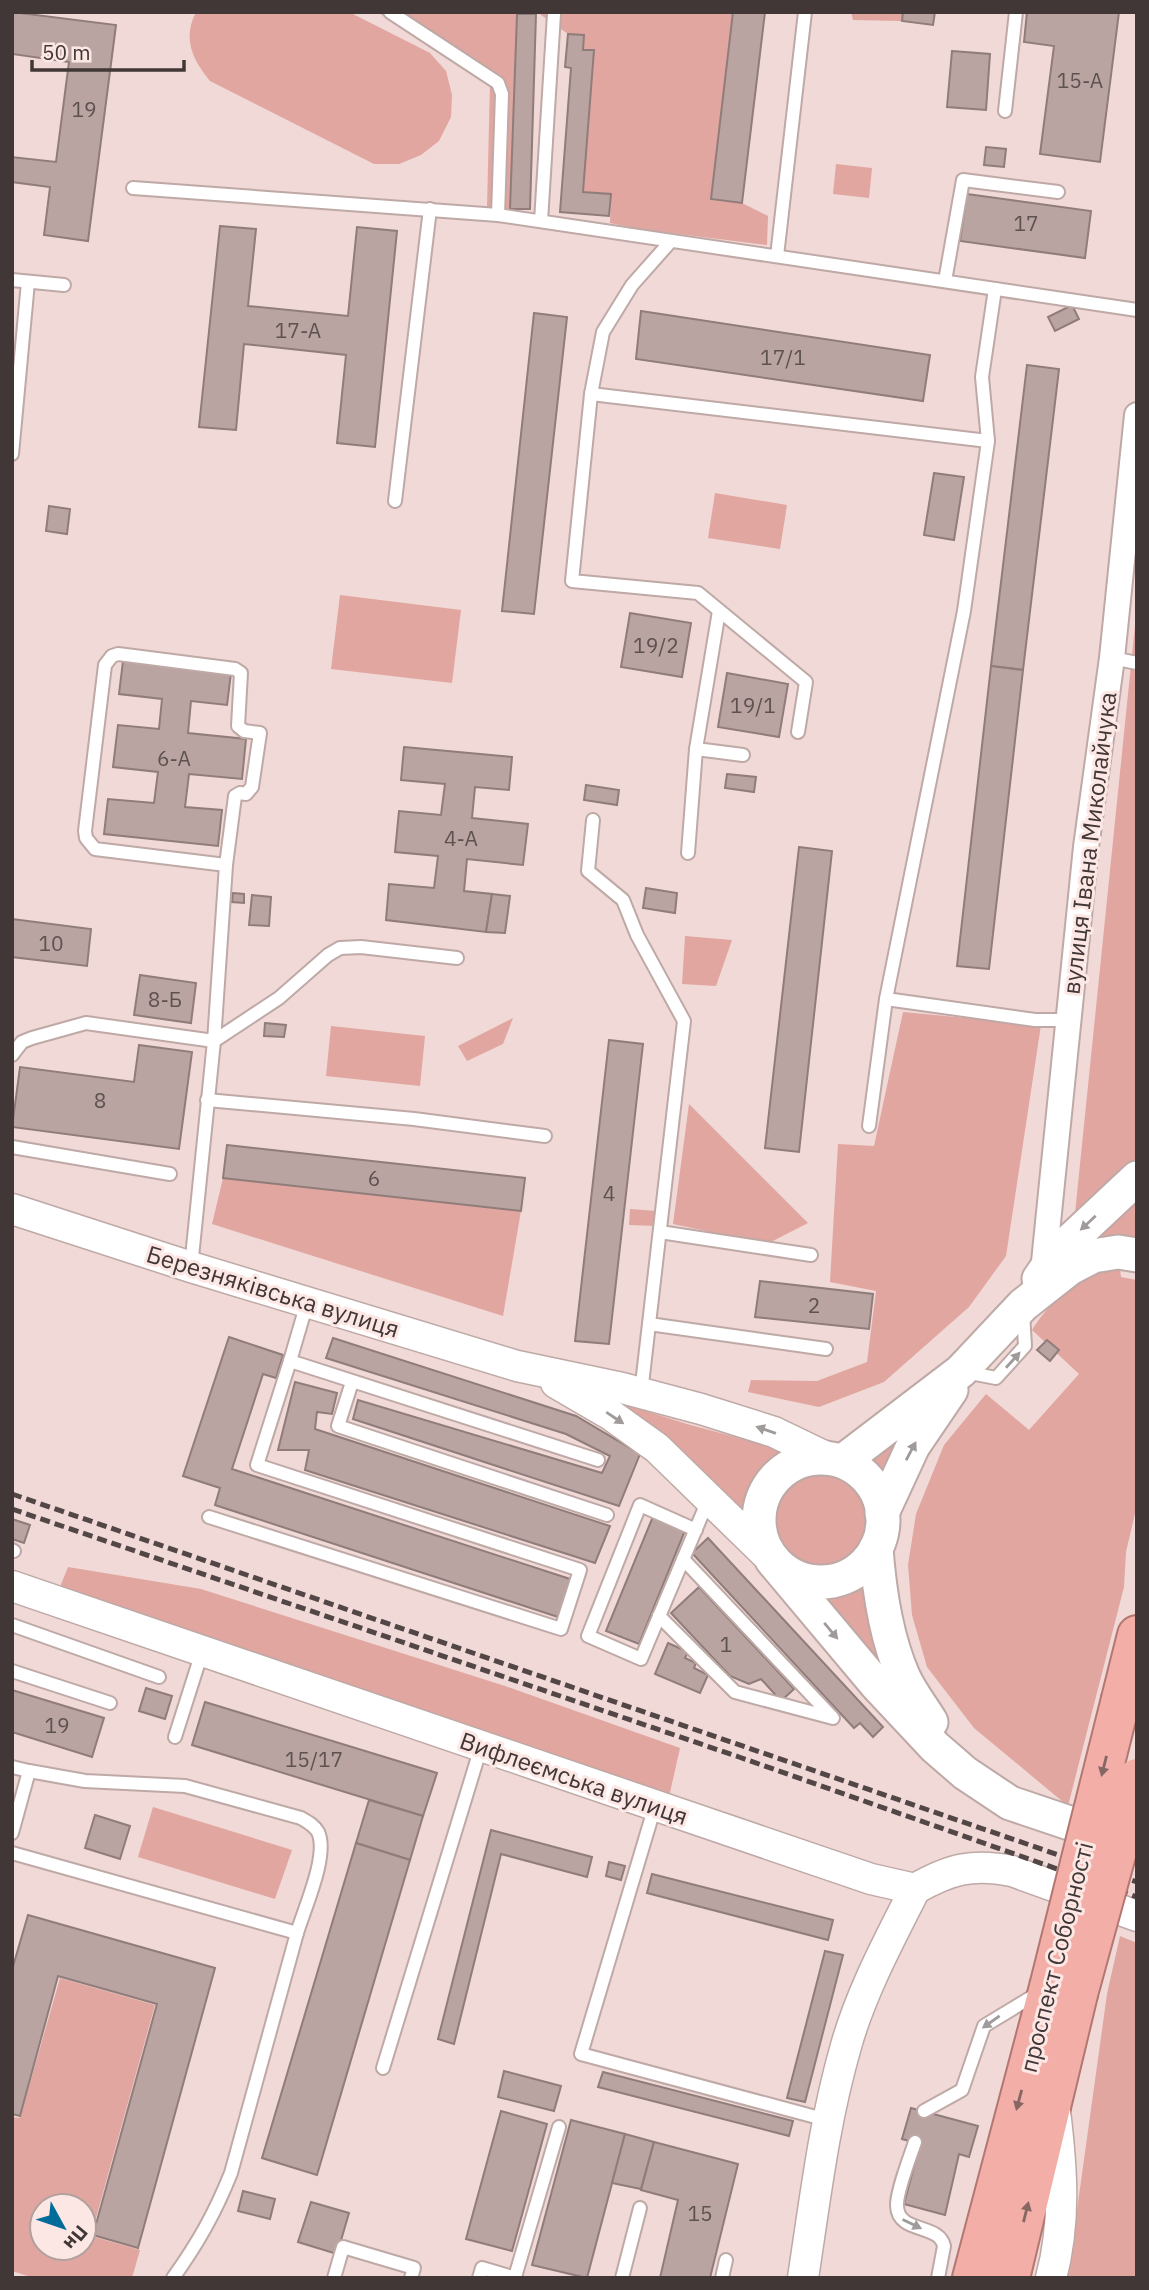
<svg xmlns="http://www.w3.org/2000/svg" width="1149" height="2290" viewBox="0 0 1149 2290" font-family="'IBM Plex Sans',sans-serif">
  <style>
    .green { fill: #e1a69f; fill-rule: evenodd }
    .building { fill: #b9a4a1; stroke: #907c7a; stroke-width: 2 }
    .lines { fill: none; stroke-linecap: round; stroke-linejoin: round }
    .service-casing { stroke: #bea9a6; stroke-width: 16 }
    .minor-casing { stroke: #bea9a6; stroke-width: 28 }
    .tertiary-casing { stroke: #bea9a6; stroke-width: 33 }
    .secondary-casing { stroke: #bea9a6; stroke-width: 37 }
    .trunk-casing { stroke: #b27771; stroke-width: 42 }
    .service { stroke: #fff; stroke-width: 12 }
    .minor { stroke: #fff; stroke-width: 24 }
    .tertiary { stroke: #fff; stroke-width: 30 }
    .secondary { stroke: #fff; stroke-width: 33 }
    .trunk { stroke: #f2aea7; stroke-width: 38 }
    .rail { stroke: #524746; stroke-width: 5; stroke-dasharray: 10 5; stroke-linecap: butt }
    .trunk-bridge-casing { stroke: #b27771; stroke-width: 42; stroke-linecap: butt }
    .trunk-bridge { stroke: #f2aea7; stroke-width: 38 }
    .oneway { fill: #a09b9a }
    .oneway2 { fill: #876763 }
    .labels { text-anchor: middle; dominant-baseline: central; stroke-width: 6; stroke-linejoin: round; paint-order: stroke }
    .number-label { font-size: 21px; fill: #5e5251 }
    .street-label { font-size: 24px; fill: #403736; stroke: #fde7e4 }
  </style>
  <rect width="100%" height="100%" fill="#f0d9d7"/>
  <g class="green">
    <path d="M196,12H349L430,53L446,71L452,95L451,117L439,141L421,155L399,164H374L210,81C193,60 182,39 196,12Z"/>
    <polygon points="377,12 517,14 510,209 487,208 490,83"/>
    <polygon points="537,12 733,12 711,199 742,203 768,216 767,245 639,229 610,223 611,194 583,192 594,51 583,50 584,35 568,34"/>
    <polygon points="851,12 903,12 902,21 853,20"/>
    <polygon points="836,164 872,168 869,198 833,194"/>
    <polygon points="715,493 787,505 780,549 708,538"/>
    <polygon points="340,595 461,610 452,683 331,669"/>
    <polygon points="1137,606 1137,1165 1074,1223"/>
    <polygon points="685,936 732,940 716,986 682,984"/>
    <polygon points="903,1012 1041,1025 1006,1256 969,1307 884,1382 819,1407 748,1392 751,1380 817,1381 867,1362 876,1291 830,1282 838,1144 874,1146"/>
    <polygon points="513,1018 503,1044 467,1061 458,1046"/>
    <polygon points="331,1026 425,1036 420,1086 326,1076"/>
    <polygon points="689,1104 808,1223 767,1244 673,1224"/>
    <polygon points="223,1178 521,1211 503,1316 212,1224"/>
    <polygon points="1137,1193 1137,1240 1078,1246"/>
    <polygon points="630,1209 657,1211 656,1226 629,1225"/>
    <path d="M1119,1263L1121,1277L1137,1280V1505L1126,1552L1124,1587L1068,1806L974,1728L927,1667L912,1615L908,1565L916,1514L944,1445L986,1394L1029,1430L1079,1374L1032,1330C1050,1300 1085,1272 1119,1263Z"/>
    <path d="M595,1395L687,1424L791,1452C758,1473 746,1482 743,1522Z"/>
    <polygon points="920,1416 885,1481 872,1464 857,1456"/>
    <circle cx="819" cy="1520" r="49"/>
    <polygon points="68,1567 201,1589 505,1686 680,1748 669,1797 60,1587"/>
    <polygon points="871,1581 895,1689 817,1601 845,1596"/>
    <polygon points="153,1807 292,1850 275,1899 138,1857"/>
    <polygon points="1120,1936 1137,1943 1137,2278 1063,2278 1072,2246 1107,1994"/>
    <path d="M60,1978L155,2005L91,2236L140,2250L132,2278H34L12,2271V2117L20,2118ZM42,2206H84V2248H42Z"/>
  </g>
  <g class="building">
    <polygon points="12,12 116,25 88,241 44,235 50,187 12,182 12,157 56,162 69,62 12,54"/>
    <polygon points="733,12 765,12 742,203 711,199"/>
    <polygon points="903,12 935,12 933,25 902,21"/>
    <polygon points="1027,12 1119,12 1100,162 1040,154 1054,46 1024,42"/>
    <polygon points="517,14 536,14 530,209 510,209"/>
    <polygon points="568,34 584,35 583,50 594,50 583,192 611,194 609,216 560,212 571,68 565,67"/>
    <polygon points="952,51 990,54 986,110 947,107"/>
    <polygon points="986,147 1006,149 1004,167 984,165"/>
    <polygon points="967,194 1091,211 1085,258 960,241"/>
    <polygon points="220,226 256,229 248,306 348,316 357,227 397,231 375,447 337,443 346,355 244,344 236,430 199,427"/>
    <polygon points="1072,305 1079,319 1055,331 1048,317"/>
    <polygon points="641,311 930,355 923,401 636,359"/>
    <polygon points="534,313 567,317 534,614 502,611"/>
    <polygon points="1027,365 1059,369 1023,670 991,666"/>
    <polygon points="934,473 964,477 954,540 924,535"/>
    <polygon points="49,506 70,509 67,534 46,531"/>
    <polygon points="630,613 691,623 682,677 621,667"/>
    <polygon points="123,661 231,673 227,705 191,701 188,733 246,739 242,779 189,774 185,807 222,810 218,846 104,834 108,799 154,803 158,772 113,767 118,725 159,729 162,699 119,694"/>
    <polygon points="991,666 1023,670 989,969 957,966"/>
    <polygon points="727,673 788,684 779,737 718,727"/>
    <polygon points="404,747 512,757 509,790 475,787 472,818 528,824 523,865 467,859 464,891 492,894 486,932 386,920 389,884 434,888 438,856 395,852 399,811 441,815 445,784 401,780"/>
    <polygon points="727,774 756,777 754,792 725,788"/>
    <polygon points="586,785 619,790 617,805 584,800"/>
    <polygon points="799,847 832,851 799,1152 765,1148"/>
    <polygon points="646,888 677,893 675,913 643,908"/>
    <polygon points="233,893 244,894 244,903 232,902"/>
    <polygon points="492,894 510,896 505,933 486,932"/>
    <polygon points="252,895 271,897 269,926 249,925"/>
    <polygon points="12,919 91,929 87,966 12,957"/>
    <polygon points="140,975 196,983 191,1023 134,1015"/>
    <polygon points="265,1023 286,1025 284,1037 264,1036"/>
    <polygon points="609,1040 643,1044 609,1344 575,1341"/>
    <polygon points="139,1045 192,1052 179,1149 12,1127 20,1067 134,1082"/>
    <polygon points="227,1145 525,1178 521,1211 223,1178"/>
    <polygon points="760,1281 873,1294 869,1329 755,1317"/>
    <polygon points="229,1337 283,1355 276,1378 263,1374 232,1469 570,1579 558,1617 215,1505 220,1488 183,1476"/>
    <polygon points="333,1338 576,1416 640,1454 619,1506 353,1419 358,1400 602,1473 610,1456 566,1434 326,1358"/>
    <polygon points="1047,1340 1059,1350 1050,1361 1037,1350"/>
    <polygon points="295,1382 337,1393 332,1414 317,1412 315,1429 610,1526 595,1563 305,1470 309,1450 278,1450"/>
    <polygon points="654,1514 686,1528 639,1644 606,1631"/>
    <polygon points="12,1519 30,1525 24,1543 12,1539"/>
    <polygon points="708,1538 883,1727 873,1737 860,1723 854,1728 692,1553"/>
    <polygon points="699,1587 794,1689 781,1701 761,1679 749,1684 730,1676 671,1613"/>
    <polygon points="668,1643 688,1652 685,1658 696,1663 694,1668 708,1675 700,1693 655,1674"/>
    <polygon points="146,1688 172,1696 165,1719 139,1711"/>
    <polygon points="12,1690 104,1718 92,1757 12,1732"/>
    <polygon points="205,1702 437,1773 423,1816 192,1745"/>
    <polygon points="369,1800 423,1816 410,1860 356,1843"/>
    <polygon points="95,1815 130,1826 120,1859 85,1848"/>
    <polygon points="491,1830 592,1857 587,1877 501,1854 454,2044 438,2039"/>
    <polygon points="356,1843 410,1860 317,2175 262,2158"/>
    <polygon points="609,1862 625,1866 621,1880 606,1876"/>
    <polygon points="652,1874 833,1920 828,1940 647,1893"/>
    <polygon points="28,1915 215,1968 138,2248 93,2235 157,2004 58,1976 20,2116 12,2114 12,1970"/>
    <polygon points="825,1951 843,1955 805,2102 787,2098"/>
    <polygon points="504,2071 561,2086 554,2111 498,2097"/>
    <polygon points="603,2072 793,2121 789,2136 598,2087"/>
    <polygon points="911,2108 978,2126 969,2157 959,2154 945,2215 904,2204 920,2144 902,2139"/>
    <polygon points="501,2111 547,2124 512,2251 466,2239"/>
    <polygon points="571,2120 625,2134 587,2278 532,2265"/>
    <polygon points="625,2134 654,2142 641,2189 612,2183"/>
    <polygon points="654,2142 738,2164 710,2278 660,2278 678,2200 641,2190"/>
    <polygon points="243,2191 275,2199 270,2219 238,2211"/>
    <polygon points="311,2202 349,2213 337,2254 298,2242"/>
  </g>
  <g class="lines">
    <defs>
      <g id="service">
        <polyline points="390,12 498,83 502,94 498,215"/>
        <polyline points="1005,111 1016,12"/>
        <polyline points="133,188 498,215 1137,310"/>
        <polyline points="541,221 554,14"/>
        <polyline points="671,241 632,285 603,332 591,394 572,581 698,593 806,682 798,732"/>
        <polyline points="777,256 805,12"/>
        <polyline points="12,280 64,285"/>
        <polyline points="945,281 963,180 1058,192"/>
        <polyline points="591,394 988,441"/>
        <polyline points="12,454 28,282"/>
        <polyline points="395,501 430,209"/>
        <polyline points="719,611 696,749 743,755"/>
        <polygon points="118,654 235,669 241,673 238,726 244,731 260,733 252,787 246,794 240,793 235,796 226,865 95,849 86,838 85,831 105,665 112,656"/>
        <polyline points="1112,658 1137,663"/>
        <polyline points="593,820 588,871 623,900 637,935 684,1021 641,1393"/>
        <polyline points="688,853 696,749"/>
        <polyline points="886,999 1035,1020 1069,1020"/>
        <polyline points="12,1055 22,1042 32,1038 86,1023 214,1041 279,998 328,955 340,948 361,947 457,958"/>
        <polyline points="207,1100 414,1119 545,1136"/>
        <polyline points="869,1126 886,999 964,611 988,441 982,377 995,289"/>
        <polyline points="12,1147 170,1174"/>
        <polyline points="660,1232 811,1255"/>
        <polyline points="191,1267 214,1041 226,865"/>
        <polyline points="307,1303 290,1361 598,1460"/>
        <polyline points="649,1324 826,1349"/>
        <polyline points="965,1372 996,1378 1025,1346 1023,1313"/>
        <polyline points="352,1382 338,1426 607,1515"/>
        <polyline points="209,1517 561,1629 580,1570 257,1465 290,1361"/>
        <polyline points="696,1530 640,1505 588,1636 641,1659 709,1498"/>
        <polyline points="12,1550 14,1551"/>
        <polyline points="659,1616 735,1692 833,1718 683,1559"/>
        <polyline points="12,1625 159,1677"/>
        <polyline points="12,1671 110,1703"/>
        <polyline points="175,1737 202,1652"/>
        <polyline points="12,1767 29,1771 12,1833"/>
        <path d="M29,1771L85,1781L185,1786L301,1818C308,1822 314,1825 318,1832C329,1855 304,1909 297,1933"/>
        <polyline points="655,1806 581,2054 827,2120"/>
        <path d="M12,1853L297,1933L231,2173C215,2213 198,2243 173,2278"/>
        <polyline points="383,2068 481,1747"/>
        <polyline points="924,2111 962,2090 984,2026 1040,1992"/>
        <path d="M915,2142C910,2157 896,2193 897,2206C898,2234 939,2223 944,2246L938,2278"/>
        <polyline points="515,2277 559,2127"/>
        <polyline points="334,2278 343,2247 414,2268 411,2278"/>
        <polyline points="479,2278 482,2268 516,2278"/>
        <polyline points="622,2278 640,2208"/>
        <polyline points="722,2278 726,2260"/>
      </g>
      <polyline id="minor" points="1043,1272 1086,847 1112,658 1137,415"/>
      <g id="tertiary">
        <polyline points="12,1209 191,1267 517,1366 622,1388 701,1409 774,1432 828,1458"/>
        <polyline points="556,1383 611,1415 657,1448 772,1560"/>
        <path d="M12,1586L871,1879L915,1889C950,1869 973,1863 1012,1871L1137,1916"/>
        <path d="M803,2278C815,2200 824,2122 846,2046C861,1992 890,1939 915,1889"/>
        <path d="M1051,2278C1066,2222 1062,2168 1055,2111"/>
      </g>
      <g id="secondary">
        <polyline points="1039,1279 1057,1253 1137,1178"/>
        <circle cx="821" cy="1520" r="62"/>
        <polyline points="843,1461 961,1371 1023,1305 1070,1268 1093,1256 1118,1252 1137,1255"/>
        <polyline points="882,1513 913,1446 951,1390"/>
        <path d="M876,1548C879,1590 886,1637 903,1676C910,1692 922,1707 931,1722"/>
        <polyline points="772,1560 876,1684 935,1747 965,1773 1010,1803 1111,1837"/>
      </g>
      <g id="trunk">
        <polyline points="1121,1699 1137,1635"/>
        <polyline points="972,2278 1049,1987"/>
        <polyline points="1010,2278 1078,1994"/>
      </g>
    </defs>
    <use href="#service" class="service-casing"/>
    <use href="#minor" class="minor-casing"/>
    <use href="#tertiary" class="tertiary-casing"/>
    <use href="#secondary" class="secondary-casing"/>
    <use href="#trunk" class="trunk-casing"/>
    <use href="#service" class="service"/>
    <use href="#minor" class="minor"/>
    <use href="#tertiary" class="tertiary"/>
    <use href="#secondary" class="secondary"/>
    <use href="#trunk" class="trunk"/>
    <g class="rail">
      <polyline points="12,1494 1137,1882"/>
      <polyline points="12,1509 739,1757 1137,1897"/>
    </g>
    <defs>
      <g id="trunk-bridge">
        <polyline points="1049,1987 1121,1699"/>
        <polyline points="1078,1994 1137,1778"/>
      </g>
    </defs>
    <use href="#trunk-bridge" class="trunk-bridge-casing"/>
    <use href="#trunk-bridge" class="trunk-bridge"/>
  </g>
  <defs><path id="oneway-solid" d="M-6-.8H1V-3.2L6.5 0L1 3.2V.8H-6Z" transform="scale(1.75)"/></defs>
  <g class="oneway">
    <use href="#oneway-solid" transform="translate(1088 1223) rotate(137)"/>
    <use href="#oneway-solid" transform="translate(1013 1360) rotate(-48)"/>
    <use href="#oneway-solid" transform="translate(615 1418) rotate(34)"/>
    <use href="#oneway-solid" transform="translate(766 1430) rotate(-161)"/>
    <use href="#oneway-solid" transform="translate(911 1451) rotate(-62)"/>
    <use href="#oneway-solid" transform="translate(831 1631) rotate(50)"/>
    <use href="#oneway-solid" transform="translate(991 2022) rotate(145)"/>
    <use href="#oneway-solid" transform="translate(912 2224) rotate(26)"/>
  </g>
  <g class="oneway2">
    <use href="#oneway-solid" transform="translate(1104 1766) rotate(104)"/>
    <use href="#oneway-solid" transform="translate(1019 2100) rotate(105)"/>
    <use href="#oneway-solid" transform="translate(1026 2212) rotate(-76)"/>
  </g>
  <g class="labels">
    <g class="number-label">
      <text x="1080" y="80">15-А</text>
      <text x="84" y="109">19</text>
      <text x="1026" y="223">17</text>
      <text x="298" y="330">17-А</text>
      <text x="783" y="357">17/1</text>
      <text x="656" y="645">19/2</text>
      <text x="753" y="705">19/1</text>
      <text x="174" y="758">6-А</text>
      <text x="461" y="838">4-А</text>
      <text x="51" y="943">10</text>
      <text x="165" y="999">8-Б</text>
      <text x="100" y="1100">8</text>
      <text x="374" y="1178">6</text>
      <text x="609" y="1193">4</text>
      <text x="814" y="1305">2</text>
      <text x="726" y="1644">1</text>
      <text x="57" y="1725">19</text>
      <text x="314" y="1759">15/17</text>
      <text x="700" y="2213">15</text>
    </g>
    <g class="street-label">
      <text transform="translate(1089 843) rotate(-83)">вулиця Івана Миколайчука</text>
      <text transform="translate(273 1291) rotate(17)">Березняківська вулиця</text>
      <text transform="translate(574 1778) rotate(19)">Вифлеємська вулиця</text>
      <text transform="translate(1056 1957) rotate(-76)">проспект Соборності</text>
    </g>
  </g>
  <rect width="1149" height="2290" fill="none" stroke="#403736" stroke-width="28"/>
  <g transform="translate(63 2227) rotate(130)"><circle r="33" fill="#fde7e4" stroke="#b1a19e" stroke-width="2"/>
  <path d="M0-5L12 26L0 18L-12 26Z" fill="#016c99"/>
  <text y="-10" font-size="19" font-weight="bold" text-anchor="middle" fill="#403736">Пн</text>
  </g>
  <path d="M32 60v10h152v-10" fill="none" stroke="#403736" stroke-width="3.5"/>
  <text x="42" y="60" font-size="21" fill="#403736" stroke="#fde7e4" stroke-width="5" paint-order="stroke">50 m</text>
</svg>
